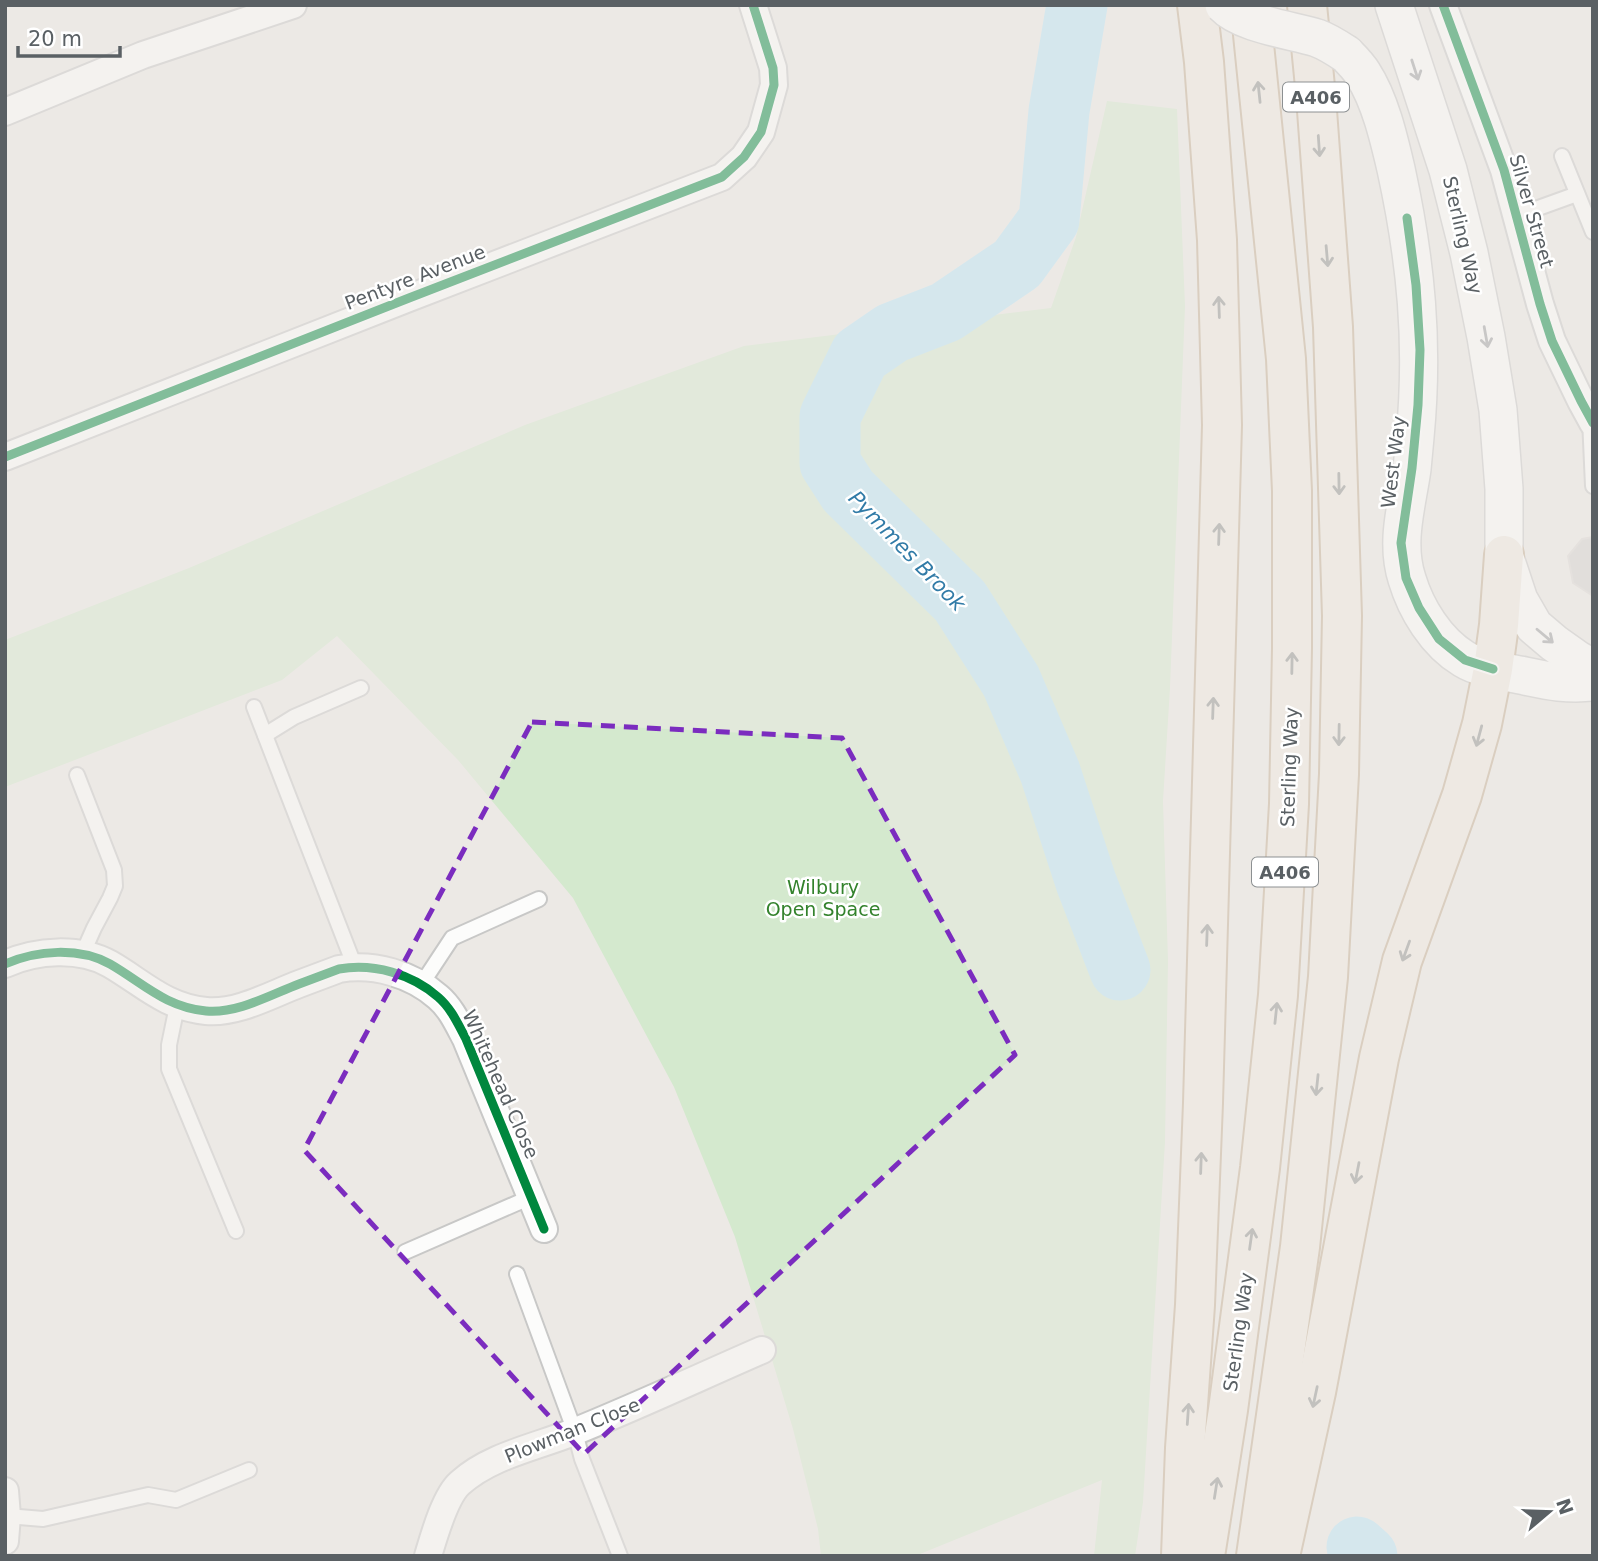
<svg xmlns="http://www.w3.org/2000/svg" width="1598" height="1561" viewBox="0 0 1598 1561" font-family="'DejaVu Sans',sans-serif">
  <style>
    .green { fill: #d4e9ce }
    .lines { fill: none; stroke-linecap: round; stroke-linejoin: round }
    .river { stroke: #b8e5f7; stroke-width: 61 }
    .building { fill: #d3d1cf; stroke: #dbd8d4; stroke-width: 2 }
    .lane-casing { stroke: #c8c8c7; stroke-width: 18 }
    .street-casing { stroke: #c8c8c7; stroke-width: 30 }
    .secondary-casing { stroke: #c8c8c7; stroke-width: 40 }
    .highway-casing { stroke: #c3ae92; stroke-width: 42 }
    .lane { stroke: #fcfcfb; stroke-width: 14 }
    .street { stroke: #fcfcfb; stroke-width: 26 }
    .secondary { stroke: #fcfcfb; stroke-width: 37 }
    .highway { stroke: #efe9e0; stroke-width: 38 }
    .secondary-bridge-casing { stroke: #c8c8c7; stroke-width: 40; stroke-linecap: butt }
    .secondary-bridge { stroke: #fcfcfb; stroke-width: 37 }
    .cycleway-casing { stroke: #fff; stroke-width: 13 }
    .cycleway { stroke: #00873e; stroke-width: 9 }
    .oneway { stroke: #9b9ea0 }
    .oneway2 { stroke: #8e908f }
    .marked { fill: none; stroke: #7b2cbf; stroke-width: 5; stroke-dasharray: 14 9; stroke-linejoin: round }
    .labels { text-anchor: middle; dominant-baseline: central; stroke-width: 5; stroke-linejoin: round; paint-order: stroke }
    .shield { fill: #fff; stroke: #8c9092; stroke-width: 2 }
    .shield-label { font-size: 18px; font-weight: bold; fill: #5a6064 }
    .street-label { font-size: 19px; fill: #5a6064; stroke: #fff }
    .park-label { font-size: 19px; fill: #33822c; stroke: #fff }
    .water-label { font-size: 21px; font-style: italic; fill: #317ba7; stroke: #fff }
  </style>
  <rect width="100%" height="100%" fill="#ece9e5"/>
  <polygon class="green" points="1107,101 1177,109 1185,306 1170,688 1163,801 1168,961 1165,1142 1143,1502 1135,1556 1094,1556 1102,1480 915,1556 821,1556 818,1529 793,1429 735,1237 674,1087 573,898 458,760 337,636 282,680 5,787 5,640 189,568 525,425 744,346 1051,308 1076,237"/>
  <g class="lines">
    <g class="river">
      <polyline points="1077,5 1059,111 1049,220 1017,264 946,312 892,333 860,355 830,416 830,463 848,491 960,601 1011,681 1050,772 1086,882 1120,970"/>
      <polyline points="1357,1547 1367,1556"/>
    </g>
  </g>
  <polygon class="building" points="1593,537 1593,596 1573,583 1568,556 1582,539"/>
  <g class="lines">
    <defs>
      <g id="lane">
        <polyline points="1562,156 1593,232"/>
        <polyline points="1516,216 1577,194"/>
        <polyline points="1590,419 1593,486"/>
        <polyline points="254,707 355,967"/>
        <polyline points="265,735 294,717 361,688"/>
        <polyline points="77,775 114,870 115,886 110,898 94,928 82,955"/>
        <polyline points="421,985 452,938 539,899"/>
        <polyline points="177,1006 169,1045 169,1069 236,1231"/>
        <polyline points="405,1252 531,1197"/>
        <polyline points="517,1274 575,1432 582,1459 620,1556"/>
        <polyline points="7,1516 43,1519 148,1495 176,1500 249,1470"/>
      </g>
      <g id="street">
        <polyline points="1443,5 1504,170 1540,304 1552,341 1581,401 1593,423"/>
        <polyline points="5,112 143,55 293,5"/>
        <polyline points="5,457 409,298 722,177 744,157 761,132 774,85 773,68 753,5"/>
        <path d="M5,964C37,950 79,947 110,964C143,983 165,1007 206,1011C237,1014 270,995 299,984C312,979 326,974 339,969C374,963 412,974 438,997C451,1008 458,1024 466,1039L544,1229"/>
        <polyline points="5,1491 7,1516 5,1541"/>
        <path d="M428,1556C434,1536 445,1496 460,1483C491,1455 537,1447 576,1431C638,1406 700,1377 762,1350"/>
      </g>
      <g id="secondary">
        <polyline points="1394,5 1448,170 1469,253 1486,337 1498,410 1504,489 1504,555 1519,600 1534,626 1554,643 1578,660 1593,668"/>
        <path d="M1346,54C1352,60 1359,67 1363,74C1380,100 1389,139 1396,169C1416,261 1424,343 1415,437C1414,448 1413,458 1412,469C1407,505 1395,542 1407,579C1416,609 1436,642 1464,659C1480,669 1507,672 1525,676C1549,681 1568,685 1593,682"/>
      </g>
      <g id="highway">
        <polyline points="1181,1556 1185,1448 1195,1305 1203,1103 1222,425 1217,240 1204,62 1197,5"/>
        <polyline points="1205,1556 1228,1410 1260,1168 1278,995 1289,804 1292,648 1292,491 1286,359 1250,5"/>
        <polyline points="1256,1556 1300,1247 1328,977 1339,774 1342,616 1333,327 1316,97 1307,5"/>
        <polyline points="1280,1556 1316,1392 1379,1058 1402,961 1462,795 1482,724 1493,669 1499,625 1504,555"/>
      </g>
    </defs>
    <use href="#lane" class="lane-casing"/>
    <use href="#street" class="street-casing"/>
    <use href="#secondary" class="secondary-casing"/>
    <use href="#highway" class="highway-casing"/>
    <use href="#lane" class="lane"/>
    <use href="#street" class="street"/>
    <use href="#secondary" class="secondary"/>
    <use href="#highway" class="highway"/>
    <defs>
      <path id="secondary-bridge" d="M1224,5C1242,24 1291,30 1317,38C1328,42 1337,48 1346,54"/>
    </defs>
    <use href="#secondary-bridge" class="secondary-bridge-casing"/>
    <use href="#secondary-bridge" class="secondary-bridge"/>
    <defs>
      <g id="cycleway">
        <polyline points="1443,5 1504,170 1540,304 1552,341 1581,401 1593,423"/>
        <polyline points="1407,218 1416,285 1420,350 1418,405 1412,468 1401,543 1406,578 1419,608 1439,639 1465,660 1493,669"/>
        <polyline points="5,457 409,298 722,177 744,157 761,132 774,85 773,68 753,5"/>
        <path d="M5,964C37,950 79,947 110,964C143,983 165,1007 206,1011C237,1014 270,995 299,984C312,979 326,974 339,969C374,963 412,974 438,997C451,1008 458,1024 466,1039L544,1229"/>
      </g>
    </defs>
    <use href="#cycleway" class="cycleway-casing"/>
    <use href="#cycleway" class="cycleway"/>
  </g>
  <defs><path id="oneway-shaft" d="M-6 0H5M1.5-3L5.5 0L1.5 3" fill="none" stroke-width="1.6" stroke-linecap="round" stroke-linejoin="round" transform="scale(1.75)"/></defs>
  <g class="oneway">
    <use href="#oneway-shaft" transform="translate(1415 70) rotate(72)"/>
    <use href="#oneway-shaft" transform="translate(1486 337) rotate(80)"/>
    <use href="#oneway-shaft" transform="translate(1545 636) rotate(40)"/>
  </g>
  <g class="oneway2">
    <use href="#oneway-shaft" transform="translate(1259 92) rotate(-96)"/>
    <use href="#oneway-shaft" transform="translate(1319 146) rotate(86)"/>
    <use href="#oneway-shaft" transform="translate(1327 256) rotate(85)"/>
    <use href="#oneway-shaft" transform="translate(1219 307) rotate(-92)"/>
    <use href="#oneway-shaft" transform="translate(1339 484) rotate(89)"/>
    <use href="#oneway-shaft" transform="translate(1219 534) rotate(-88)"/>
    <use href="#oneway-shaft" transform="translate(1292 663) rotate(-89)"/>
    <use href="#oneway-shaft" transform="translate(1213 708) rotate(-88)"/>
    <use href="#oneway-shaft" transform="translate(1339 735) rotate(91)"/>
    <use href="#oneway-shaft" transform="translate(1479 736) rotate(105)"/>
    <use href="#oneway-shaft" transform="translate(1207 935) rotate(-88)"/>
    <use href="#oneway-shaft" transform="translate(1406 951) rotate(110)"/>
    <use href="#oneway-shaft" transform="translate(1276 1013) rotate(-84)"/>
    <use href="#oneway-shaft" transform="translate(1317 1085) rotate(96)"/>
    <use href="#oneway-shaft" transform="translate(1201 1163) rotate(-88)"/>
    <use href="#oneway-shaft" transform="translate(1357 1173) rotate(101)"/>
    <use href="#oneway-shaft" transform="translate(1251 1239) rotate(-82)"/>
    <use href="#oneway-shaft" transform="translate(1315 1397) rotate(102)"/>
    <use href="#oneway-shaft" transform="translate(1188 1414) rotate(-86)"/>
    <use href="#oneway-shaft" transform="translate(1216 1488) rotate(-81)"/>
  </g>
  <path d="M0 0H1598V1561H0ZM532,722L842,738L1015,1055L584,1454L304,1150Z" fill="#ece9e5" fill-opacity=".55" fill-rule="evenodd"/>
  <path class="marked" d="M532,722L842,738L1015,1055L584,1454L304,1150Z"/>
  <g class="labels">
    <g class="shield">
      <rect x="1283" y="82.5" width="66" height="29" rx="5"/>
      <rect x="1252" y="857.5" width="66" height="29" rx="5"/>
    </g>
    <g class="shield-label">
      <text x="1316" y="97">A406</text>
      <text x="1285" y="872">A406</text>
    </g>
    <g class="street-label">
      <text transform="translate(1532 211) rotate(74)">Silver Street</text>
      <text transform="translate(1463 235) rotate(77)">Sterling Way</text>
      <text transform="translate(415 277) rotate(-21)">Pentyre Avenue</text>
      <text transform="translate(1393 462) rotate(-83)">West Way</text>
      <text transform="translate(1289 767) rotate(-88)">Sterling Way</text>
      <text transform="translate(501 1084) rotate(66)">Whitehead Close</text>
      <text transform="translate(1238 1332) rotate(-82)">Sterling Way</text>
      <text transform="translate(572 1430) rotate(-22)">Plowman Close</text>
    </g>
    <g class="park-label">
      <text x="823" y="887">Wilbury<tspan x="823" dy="22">Open Space</tspan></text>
    </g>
    <g class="water-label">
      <text transform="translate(907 551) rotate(46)">Pymmes Brook</text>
    </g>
  </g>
  <rect width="1598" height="1561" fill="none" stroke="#5a6064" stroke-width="14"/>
  <g transform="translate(1549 1512) rotate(71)" stroke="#ffffff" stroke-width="5" paint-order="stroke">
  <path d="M0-5L12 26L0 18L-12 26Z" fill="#5a6064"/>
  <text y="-10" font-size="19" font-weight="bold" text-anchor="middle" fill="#5a6064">N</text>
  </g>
  <path d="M18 46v10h102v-10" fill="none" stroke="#5a6064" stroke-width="3.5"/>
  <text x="28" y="46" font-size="21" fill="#5a6064" stroke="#ffffff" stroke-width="5" paint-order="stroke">20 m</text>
</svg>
